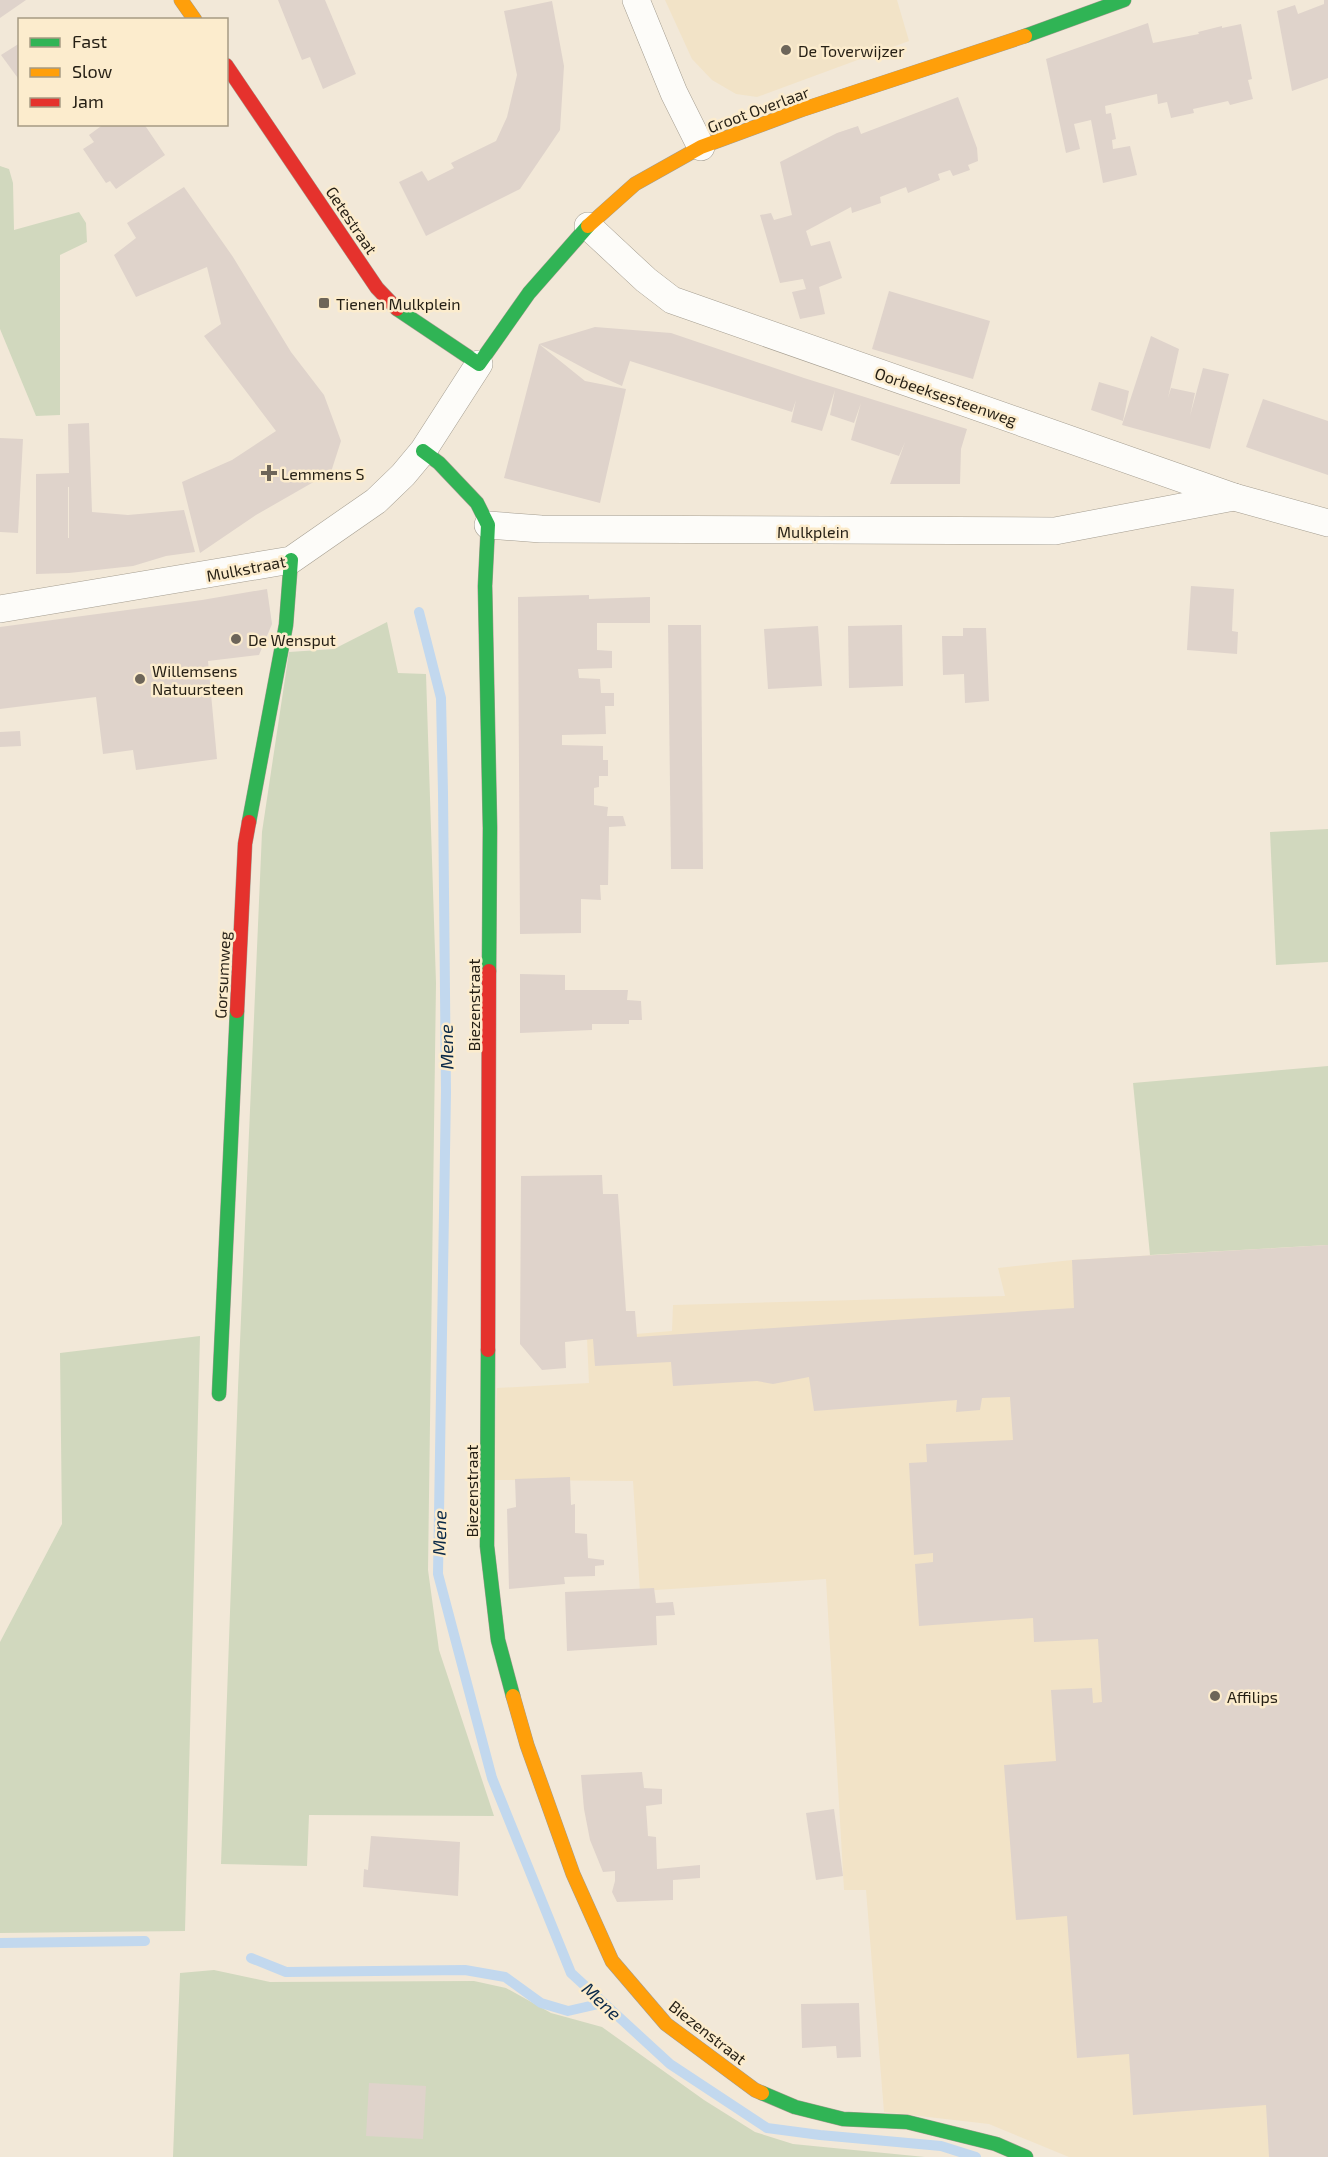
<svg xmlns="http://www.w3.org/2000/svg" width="1328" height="2157" viewBox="0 0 1328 2157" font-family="'Exo 2',sans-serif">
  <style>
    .built { fill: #f2e3c7 }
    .green { fill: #d1d8be }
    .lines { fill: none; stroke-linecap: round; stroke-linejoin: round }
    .stream { stroke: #c2d8ee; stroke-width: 10 }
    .building { fill: #dfd3cb; fill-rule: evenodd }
    .street-casing { stroke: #a49d90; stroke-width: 28 }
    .fast-casing { stroke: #a49d90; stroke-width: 15 }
    .slow-casing { stroke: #a49d90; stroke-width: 15 }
    .jam-casing { stroke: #a49d90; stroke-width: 15 }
    .street { stroke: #fdfcf9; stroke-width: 27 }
    .fast { stroke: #30b455; stroke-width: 14 }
    .slow { stroke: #ff9f0a; stroke-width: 14 }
    .jam { stroke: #e5322d; stroke-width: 14 }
    .poi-dot { fill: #6d6559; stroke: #fceccd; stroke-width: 2 }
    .labels { text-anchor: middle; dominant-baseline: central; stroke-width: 5; stroke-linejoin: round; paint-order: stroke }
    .poi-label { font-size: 16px; fill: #251f14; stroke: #fceccd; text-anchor: start }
    .street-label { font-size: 16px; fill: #251f14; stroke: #fceccd }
    .water-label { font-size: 18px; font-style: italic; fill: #0b2a49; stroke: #fceccd }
  </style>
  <rect width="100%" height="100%" fill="#f2e8d8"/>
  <g class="built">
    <polygon points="665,0 897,0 909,41 757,97 736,94 712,80 692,59"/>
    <polygon points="1328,1245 1328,2157 1069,2157 989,2124 884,2112 866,1890 844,1890 826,1579 640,1591 633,1481 493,1480 497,1388 589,1383 587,1338 672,1331 673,1305 1005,1296 998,1268 1072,1260"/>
  </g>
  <g class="green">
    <polygon points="0,166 9,169 13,183 14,230 79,212 86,223 87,242 60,255 60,415 36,416 0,329"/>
    <polygon points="387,622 398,673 426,674 436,983 428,1570 439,1650 494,1816 309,1815 307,1866 221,1864 238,1388 262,832 289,652 334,649"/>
    <polygon points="1328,829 1328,962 1276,965 1270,832"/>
    <polygon points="1328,1066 1328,1245 1150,1255 1133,1083"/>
    <polygon points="200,1336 185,1931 0,1933 0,1642 62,1524 60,1353"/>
    <polygon points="214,1970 270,1982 474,1981 506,1988 551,2013 602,2027 704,2100 755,2132 793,2144 925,2157 173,2157 180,1973"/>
  </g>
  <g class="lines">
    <g class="stream">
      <polyline points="419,612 441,698 443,793 446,1092 438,1574 492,1778 571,1973 670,2064 767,2128 820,2135 941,2146 976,2157"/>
      <polyline points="0,1943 145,1941"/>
      <polyline points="251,1958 286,1972 465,1970 505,1977 541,2003 568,2011 603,2003"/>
    </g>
  </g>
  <g class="building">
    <polygon points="0,0 26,0 0,18"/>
    <polygon points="278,0 325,0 356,74 323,89 310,57 302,60"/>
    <polygon points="1324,0 1328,0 1328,78 1292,91 1277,11 1295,5 1298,14 1324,4"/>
    <polygon points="552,1 564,66 560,130 520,189 426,236 399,182 422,171 428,181 454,168 451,163 496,141 507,117 517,75 504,11"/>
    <polygon points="1148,23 1153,43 1199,34 1198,32 1222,26 1222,28 1241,24 1252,79 1248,80 1253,99 1230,105 1228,101 1193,109 1194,113 1171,118 1167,102 1158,104 1157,94 1105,106 1106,114 1111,113 1116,139 1112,140 1113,149 1130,146 1137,175 1103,183 1091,120 1074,124 1080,149 1066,153 1046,59"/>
    <polygon points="20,43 20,81 1,55"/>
    <polygon points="958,97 977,148 978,161 968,165 970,170 953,176 950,170 938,174 940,180 908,193 906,187 880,197 881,203 852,213 851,207 806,231 811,246 830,241 842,278 819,287 825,314 800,319 792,292 806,289 803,279 780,283 760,215 771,213 774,220 792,215 780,162 837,133 858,126 861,134"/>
    <polygon points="104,124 144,124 165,155 116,189 110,181 106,183 83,149 94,142 89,135"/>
    <polygon points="184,187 233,257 291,352 324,395 341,441 331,472 256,515 200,553 182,482 232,460 276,431 204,336 221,324 207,267 136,297 114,255 136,238 127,223"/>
    <polygon points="889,291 990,321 973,379 872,349"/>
    <polygon points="595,327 671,333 804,378 967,429 961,449 960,484 890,484 905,442 899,456 851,440 861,403 854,423 830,415 835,390 822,431 791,422 796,400 792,412 630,361 622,386 591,372 539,344 585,381 626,389 600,503 504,478 539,344"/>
    <polygon points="1151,336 1179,349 1168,398 1171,388 1195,393 1190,416 1203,368 1229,374 1210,449 1122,425"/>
    <polygon points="1099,382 1129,391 1123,421 1091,410"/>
    <polygon points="1263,399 1328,421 1328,475 1246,447"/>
    <path d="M89,423L92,512L128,515L184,510L195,552L166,556L133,566L69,573L36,574V474L69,473L68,424ZM68,487H69V538H68Z"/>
    <polygon points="0,438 23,439 18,533 0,532"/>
    <polygon points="1191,586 1234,589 1232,631 1238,632 1237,654 1187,650"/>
    <polygon points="267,589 272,624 259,655 208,661 217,759 136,770 133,750 103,754 96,697 0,709 0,627 202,600"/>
    <polygon points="589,595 589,599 650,597 650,623 597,623 597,650 612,651 612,668 578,669 579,678 600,679 601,693 614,693 614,706 605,706 606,734 562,735 562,745 603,746 603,760 608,760 608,776 599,776 599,787 594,788 594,805 608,807 607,816 623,816 626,826 609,827 608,885 600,885 601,900 581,899 581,933 520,934 518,597"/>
    <polygon points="668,625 701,625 703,869 671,869"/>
    <polygon points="902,625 903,686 849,688 848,626"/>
    <polygon points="818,626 822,686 768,689 764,629"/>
    <polygon points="963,628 986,628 989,701 965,703 964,674 943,675 942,636 963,636"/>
    <polygon points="20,731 21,746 0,747 0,732"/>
    <polygon points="520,974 565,975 565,990 628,990 627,1000 641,1001 642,1020 629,1020 629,1024 592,1024 592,1030 520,1033"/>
    <polygon points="602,1175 603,1194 618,1194 626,1311 635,1311 637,1337 1074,1308 1072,1260 1328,1245 1328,2157 1269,2157 1266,2105 1133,2115 1129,2054 1077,2058 1067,1916 1016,1920 1004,1765 1056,1761 1051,1690 1092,1688 1093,1703 1102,1702 1098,1639 1034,1642 1033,1618 919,1626 915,1564 933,1562 933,1553 914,1555 909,1463 927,1462 926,1444 1013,1440 1010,1397 982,1398 980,1410 956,1412 957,1400 814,1411 809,1377 773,1384 757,1381 673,1386 671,1362 595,1366 593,1339 565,1342 566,1368 542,1370 520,1344 521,1176"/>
    <polygon points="570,1477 571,1505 575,1504 575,1533 587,1534 588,1558 604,1560 604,1565 595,1566 595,1576 564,1577 565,1584 509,1589 507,1509 516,1507 515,1479"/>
    <polygon points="654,1588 656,1603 673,1602 675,1615 656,1616 657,1645 567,1651 565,1592"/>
    <polygon points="642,1772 644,1788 662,1789 662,1804 646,1806 648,1836 656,1837 657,1869 700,1865 700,1878 673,1880 673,1900 617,1902 612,1892 615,1881 615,1871 603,1872 590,1840 584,1809 581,1775"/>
    <polygon points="834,1809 843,1876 816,1880 806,1813"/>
    <polygon points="371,1836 460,1842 458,1896 363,1887 364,1869 368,1870"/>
    <polygon points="859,2003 861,2057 837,2058 836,2046 802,2048 801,2004"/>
    <polygon points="369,2083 426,2086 423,2139 366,2136"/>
  </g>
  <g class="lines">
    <defs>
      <g id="street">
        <polyline points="636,0 674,93 701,147"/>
        <polyline points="588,226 646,280 672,300 1234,497 1328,523"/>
        <polyline points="488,525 541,529 1055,531 1234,497"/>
        <polyline points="0,609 291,560 376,501 403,475 423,451 479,364"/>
      </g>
      <g id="fast">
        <polyline points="1025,36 1124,0"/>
        <polyline points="397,309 479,364 529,293 588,226"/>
        <polyline points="423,451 439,463 477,503 488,525 485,586 490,828 489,971"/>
        <polyline points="249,822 286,625 291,560"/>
        <polyline points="488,1350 487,1546 498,1640 513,1696"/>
        <polyline points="219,1394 237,1011"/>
        <polyline points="762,2093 795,2107 843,2119 907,2122 996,2144 1026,2157"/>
      </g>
      <g id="slow">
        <polyline points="181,0 195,20"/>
        <polyline points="588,226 635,184 701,147 801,110 1025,36"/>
        <polyline points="513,1696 527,1745 573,1874 612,1961 666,2024 755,2090 762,2093"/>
      </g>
      <g id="jam">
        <polyline points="226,65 377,288 397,309"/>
        <polyline points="237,1011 245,844 249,822"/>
        <polyline points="488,1350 489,971"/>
      </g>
    </defs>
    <use href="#street" class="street-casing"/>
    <use href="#fast" class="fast-casing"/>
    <use href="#slow" class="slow-casing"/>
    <use href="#jam" class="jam-casing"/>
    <use href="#street" class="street"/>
    <use href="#fast" class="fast"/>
    <use href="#slow" class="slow"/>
    <use href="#jam" class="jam"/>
  </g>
  <g class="poi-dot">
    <circle cx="786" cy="50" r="6"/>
    <rect x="318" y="297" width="12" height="12" rx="3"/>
    <path d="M266 464h6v6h6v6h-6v6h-6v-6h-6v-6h6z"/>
    <circle cx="236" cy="639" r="6"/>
    <circle cx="140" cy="679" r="6"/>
    <circle cx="1215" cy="1696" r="6"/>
  </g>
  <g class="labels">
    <g class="poi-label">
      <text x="798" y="50">De Toverwijzer</text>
      <text x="336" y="303">Tienen Mulkplein</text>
      <text x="281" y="473">Lemmens S</text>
      <text x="248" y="639">De Wensput</text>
      <text x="152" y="670">Willemsens<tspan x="152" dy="18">Natuursteen</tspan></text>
      <text x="1227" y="1696">Affilips</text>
    </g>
    <g class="street-label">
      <text transform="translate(758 109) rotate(-20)">Groot Overlaar</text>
      <text transform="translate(352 220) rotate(56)">Getestraat</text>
      <text transform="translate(946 396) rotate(19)">Oorbeeksesteenweg</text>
      <text x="813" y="531">Mulkplein</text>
      <text transform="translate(246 568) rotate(-11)">Mulkstraat</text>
      <text transform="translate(222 975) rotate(-87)">Gorsumweg</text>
      <text transform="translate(473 1005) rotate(-90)">Biezenstraat</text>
      <text transform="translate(471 1491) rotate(-90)">Biezenstraat</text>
      <text transform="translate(708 2032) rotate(38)">Biezenstraat</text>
    </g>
    <g class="water-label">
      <text transform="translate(446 1047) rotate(-91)">Mene</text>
      <text transform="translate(439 1533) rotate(-89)">Mene</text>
      <text transform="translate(602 2001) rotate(43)">Mene</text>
    </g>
  </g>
  <rect x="18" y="18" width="210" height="108" fill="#fceccd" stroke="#a69a83" stroke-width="1.5"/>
  <rect x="30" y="38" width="30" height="9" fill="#30b455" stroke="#a69a83" stroke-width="1.5"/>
  <text x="72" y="48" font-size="18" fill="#251f14">Fast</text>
  <rect x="30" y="68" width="30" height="9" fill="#ff9f0a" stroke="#a69a83" stroke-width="1.5"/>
  <text x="72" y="78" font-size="18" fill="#251f14">Slow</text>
  <rect x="30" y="98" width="30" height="9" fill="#e5322d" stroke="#a69a83" stroke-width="1.5"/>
  <text x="72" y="108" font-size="18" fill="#251f14">Jam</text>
</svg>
